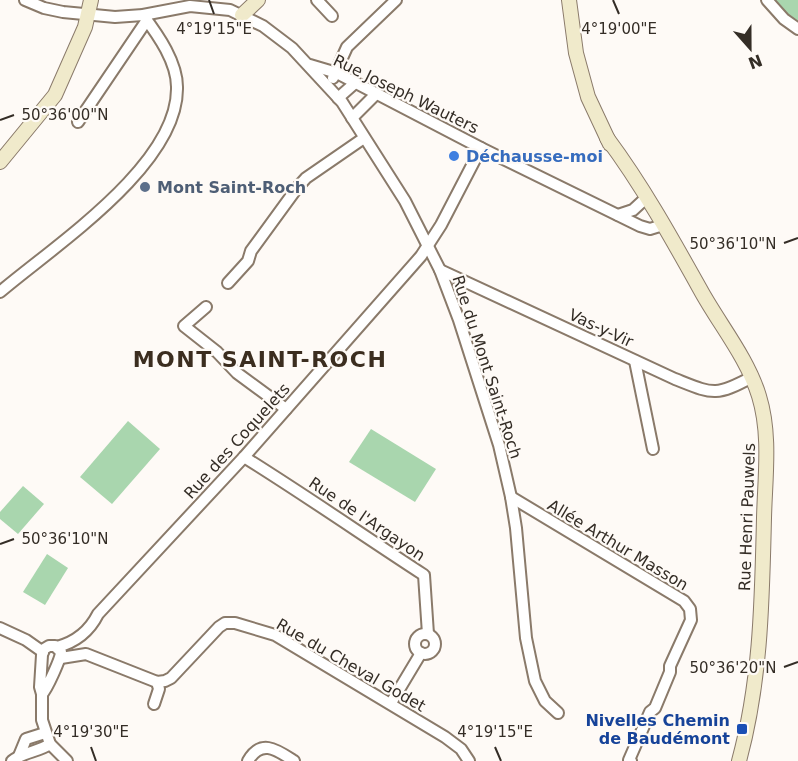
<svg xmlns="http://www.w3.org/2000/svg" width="798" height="761" viewBox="0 0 798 761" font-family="'DejaVu Sans',sans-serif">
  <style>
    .green { fill: #a9d6ae }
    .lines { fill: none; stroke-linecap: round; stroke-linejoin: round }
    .street-casing { stroke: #8a7a6a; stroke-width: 14 }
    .secondary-casing { stroke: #8a7a6a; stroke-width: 16 }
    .street { stroke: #fff; stroke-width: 10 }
    .secondary { stroke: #f0eacb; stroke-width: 14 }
    .ticks { fill: none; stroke: #342d26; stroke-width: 2 }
    .shop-dot { fill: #3f7fe0; stroke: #fefaf6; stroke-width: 2 }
    .service-dot { fill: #5c6f8a; stroke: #fefaf6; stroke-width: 2 }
    .transit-dot { fill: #1a4fb4; stroke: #fefaf6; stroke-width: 2 }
    .labels { text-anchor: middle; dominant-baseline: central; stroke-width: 4.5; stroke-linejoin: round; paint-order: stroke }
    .street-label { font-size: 16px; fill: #342d26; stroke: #fefaf6 }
    .shop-label { font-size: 16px; font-weight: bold; fill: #366cbe; stroke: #fefaf6; text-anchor: start }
    .service-label { font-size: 16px; font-weight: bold; fill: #4e5e75; stroke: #fefaf6; text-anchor: start }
    .transit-label { font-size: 16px; font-weight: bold; fill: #164399; stroke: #fefaf6; text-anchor: end }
    .district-label { font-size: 22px; font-weight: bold; letter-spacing: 1.5px; fill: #3b2d1f; stroke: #fefaf6 }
    .ticks-label { font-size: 15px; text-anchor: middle; fill: #342d26; stroke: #fefaf6; stroke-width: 4.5; stroke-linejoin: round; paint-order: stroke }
  </style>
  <rect width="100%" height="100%" fill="#fefaf6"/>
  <g class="green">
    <polygon points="768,0 798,0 798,29"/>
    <polygon points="128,421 160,449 112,504 80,477"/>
    <polygon points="371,429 436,469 415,502 349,462"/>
    <polygon points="23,486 44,504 18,534 0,519 0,512"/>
    <polygon points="47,554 68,568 45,605 23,592"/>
  </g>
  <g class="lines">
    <defs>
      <g id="street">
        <polyline points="25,0 44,8 63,12 115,17 143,15 190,6 230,10 263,26 292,48 342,102 405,201 440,270 459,320 499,445 511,497 516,528 526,638 535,681 545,701 558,713"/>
        <polyline points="317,0 332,16"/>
        <polyline points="767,0 784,19 798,29"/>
        <polyline points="310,65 337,73 481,148 640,226 650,229 663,225"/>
        <polyline points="333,78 347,47 396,0"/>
        <polyline points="338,98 355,83"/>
        <polyline points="352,118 376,94"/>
        <polyline points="78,122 147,20"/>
        <polyline points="618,215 633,210 646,198"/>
        <path d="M440,270L675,379C713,394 715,397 752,377"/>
        <polyline points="228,283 248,261 251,251 297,188 306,178 364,138"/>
        <path d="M0,292C54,246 177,166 177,89C178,63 158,35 143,15"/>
        <polyline points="206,307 184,326 217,352 237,373 286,409"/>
        <polyline points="635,361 653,449"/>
        <path d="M244,457C305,495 364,536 424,575L428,634"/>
        <polyline points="511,497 684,601 690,609 691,620 670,666 670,672 655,708 650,712 629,760 631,761"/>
        <polyline points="0,628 26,640 43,652"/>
        <circle cx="425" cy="644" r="10"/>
        <path d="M57,647C76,642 89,632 98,614L244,457L421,256L441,225L481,148"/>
        <polyline points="61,658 86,654 157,682 165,681 171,678 219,627 225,623 235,623 275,635 445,737 461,749 469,761"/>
        <path d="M42,694C47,689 61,658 61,652L55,646H49L44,649L42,655L40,687L42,694V720L50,744L67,761"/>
        <polyline points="391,703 421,653"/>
        <polyline points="154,704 159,689 157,682"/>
        <polyline points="19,756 26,739 45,733"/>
        <path d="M12,761C23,752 38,752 50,744"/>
        <path d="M248,761C261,738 277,750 294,761"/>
      </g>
      <g id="secondary">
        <polyline points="569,0 576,53 588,97 610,144"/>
        <polyline points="242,15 258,0"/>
        <path d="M607,138C642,185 671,237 700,289C719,324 747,357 759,396C771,435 765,477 764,518C762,601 761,680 739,761"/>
        <polyline points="0,162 55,95 85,27 91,0"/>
      </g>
    </defs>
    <use href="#street" class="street-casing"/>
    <use href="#secondary" class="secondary-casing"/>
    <use href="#street" class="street"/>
    <use href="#secondary" class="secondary"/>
  </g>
  <path class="ticks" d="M209,0L214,14M613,0L619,14M0,120L14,115M784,243L798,238M0,544L14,539M784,667L798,662M91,747L96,761M495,747L501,761"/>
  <circle class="shop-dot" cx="454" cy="156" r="6"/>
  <circle class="service-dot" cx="145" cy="187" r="6"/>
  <rect class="transit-dot" x="736" y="723" width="12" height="12" rx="3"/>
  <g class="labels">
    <g class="street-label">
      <text transform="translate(406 94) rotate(26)">Rue Joseph Wauters</text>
      <text transform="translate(601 328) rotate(25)">Vas-y-Vir</text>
      <text transform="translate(487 367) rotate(72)">Rue du Mont Saint-Roch</text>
      <text transform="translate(237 441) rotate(-48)">Rue des Coquelets</text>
      <text transform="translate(747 517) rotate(-88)">Rue Henri Pauwels</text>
      <text transform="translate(367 519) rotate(34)">Rue de l'Argayon</text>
      <text transform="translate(618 545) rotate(31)">Allée Arthur Masson</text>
      <text transform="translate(351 665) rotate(30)">Rue du Cheval Godet</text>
    </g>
    <g class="shop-label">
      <text x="466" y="156">Déchausse-moi</text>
    </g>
    <g class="service-label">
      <text x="157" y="187">Mont Saint-Roch</text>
    </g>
    <g class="transit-label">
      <text x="730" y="720">Nivelles Chemin<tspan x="730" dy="18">de Baudémont</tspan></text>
    </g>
    <g class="district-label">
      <text x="260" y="359">MONT SAINT-ROCH</text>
    </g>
  </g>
  <g class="ticks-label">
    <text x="214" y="34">4°19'15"E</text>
    <text x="619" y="34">4°19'00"E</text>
    <text x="65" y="120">50°36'00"N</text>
    <text x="733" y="249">50°36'10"N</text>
    <text x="65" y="544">50°36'10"N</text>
    <text x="733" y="673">50°36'20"N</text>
    <text x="91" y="737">4°19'30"E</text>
    <text x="495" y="737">4°19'15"E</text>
  </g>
  <g transform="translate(750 48) rotate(159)" stroke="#fefaf6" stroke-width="4.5" paint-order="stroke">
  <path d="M0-4.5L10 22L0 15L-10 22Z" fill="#342d26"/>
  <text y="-9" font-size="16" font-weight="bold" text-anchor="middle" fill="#342d26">N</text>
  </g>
</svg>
